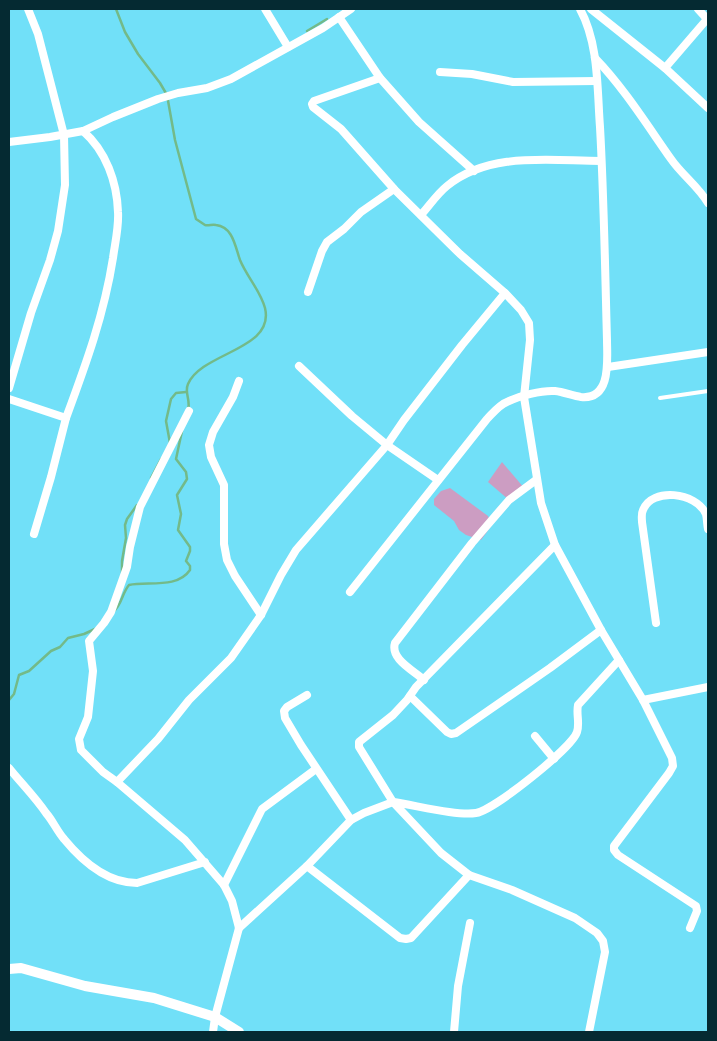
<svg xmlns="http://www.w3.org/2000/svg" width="717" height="1041" viewBox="0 0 717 1041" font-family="Overpass,sans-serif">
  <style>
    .green { fill: #cc9dc2 }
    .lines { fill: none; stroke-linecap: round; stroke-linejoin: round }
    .stream { stroke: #73ba89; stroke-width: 2.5 }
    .lane { stroke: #fff; stroke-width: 4 }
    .street { stroke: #fff; stroke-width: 8 }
    .secondary { stroke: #fff; stroke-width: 10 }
  </style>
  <rect width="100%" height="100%" fill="#71e0f8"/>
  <g class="green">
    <polygon points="502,462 525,489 509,500 488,482"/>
    <polygon points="450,488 488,516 492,525 481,540 466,535 459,530 454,521 434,505 434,499 441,491"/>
  </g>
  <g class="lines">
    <g class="stream">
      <path d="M116,9L125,32L138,54L160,83L167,95L175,140L196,219L205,225C209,226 212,224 216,225C233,227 235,246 240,260C247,277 260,290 265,308C275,350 202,352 188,384C184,393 191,400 188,410"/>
      <polyline points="307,31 327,19"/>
      <polyline points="170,443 166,421 171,399 176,393 186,392"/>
      <polyline points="151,478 161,459"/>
      <polyline points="122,573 122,561 126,538 125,525 127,519 137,505"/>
      <path d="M113,612C122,605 122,593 129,585C148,581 177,589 190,570V566L186,561L190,551V547L178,530L181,514L177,495L187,479L186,472L176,459L182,431"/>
      <polyline points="9,700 14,694 19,675 29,671 51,651 60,647 68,638 84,634 95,629"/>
    </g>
    <polyline class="lane" points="660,398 708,391"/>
    <g class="street">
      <polyline points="265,9 288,47"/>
      <polyline points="591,9 665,68 708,108"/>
      <polyline points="698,9 708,20"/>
      <polyline points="339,17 380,78 419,122 474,171"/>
      <path d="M595,58C624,88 647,125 671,159C682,175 698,186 708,203"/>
      <polyline points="665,68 708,18"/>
      <polyline points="440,72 472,74 513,82 597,81"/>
      <polyline points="380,78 314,101 312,104 313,107 341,129 394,189 460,254 505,293 521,310 529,323 530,340 524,397 541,503 555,545 601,630 643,700 672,758 673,766 669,773 614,846 614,850 618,855 696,906 697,911 690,928"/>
      <polyline points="83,131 113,117 158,99 178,93 207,88 231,79 323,28 351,9"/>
      <path d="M9,142L50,137L83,131C106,151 117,182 118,212C119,227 115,243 113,258C104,315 86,364 66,418"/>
      <path d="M421,215C430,205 437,194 447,186C490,151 551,161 601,161"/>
      <polyline points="308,292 322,251 327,242 344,229 361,212 394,189"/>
      <polyline points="299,366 352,416 387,445 438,480"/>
      <polyline points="608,367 708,352"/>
      <polyline points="239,381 233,397 213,432 209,445 211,457 224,485 224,544 227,560 235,576 261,615"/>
      <polyline points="9,388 31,313 50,260 58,231 65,185 64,135 38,34 28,9"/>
      <polyline points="9,399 66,418 51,477 34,534"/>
      <path d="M350,592L487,419C493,413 499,405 507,402C519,396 542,390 555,391C564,392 573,396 581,397C612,400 607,359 607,340C605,269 604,198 600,127C597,88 599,44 580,9"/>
      <path d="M656,623L642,522C642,519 641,514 643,510C652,487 696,492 706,514C707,518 707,525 708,529"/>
      <path d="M424,680C413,670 390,659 395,643L472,543L509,500L536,480"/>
      <polyline points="307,695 287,707 284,711 285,718 301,745 351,820"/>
      <polyline points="410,696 447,732 451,734 456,733 550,668 601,630"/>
      <polyline points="643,700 708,687"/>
      <polyline points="535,736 554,759"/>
      <path d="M9,768C21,783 35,797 46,813C53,821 57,831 64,839C82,861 107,883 137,883L205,862"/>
      <polyline points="117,782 103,772 81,750 79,739 88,717 93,671 89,641 104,623 111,612 127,567 130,547 140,507 189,411"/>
      <polyline points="307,866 400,938 406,939 411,938 469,875 512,890 575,918 597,933 603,941 605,952 589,1032"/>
      <path d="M469,875L441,853L393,802C415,805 456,816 476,813C494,810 572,748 577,732C580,723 576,714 578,705L619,660"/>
      <polyline points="224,885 262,809 316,769"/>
      <polyline points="239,928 307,866 351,820 364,813 393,802 359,747 359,742 393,715 407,700 416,687 555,545"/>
      <polyline points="213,1032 215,1017 239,928 232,901 224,885 185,840 117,782 158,739 189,700 231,658 261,615 281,575 296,550 387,445 404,420 462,345 505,293"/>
      <polyline points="454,1032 458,986 470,923"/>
    </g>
    <polyline class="secondary" points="9,969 21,968 85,986 154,998 215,1017 239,1032"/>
  </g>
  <rect width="717" height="1041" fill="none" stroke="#052a32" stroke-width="20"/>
</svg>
